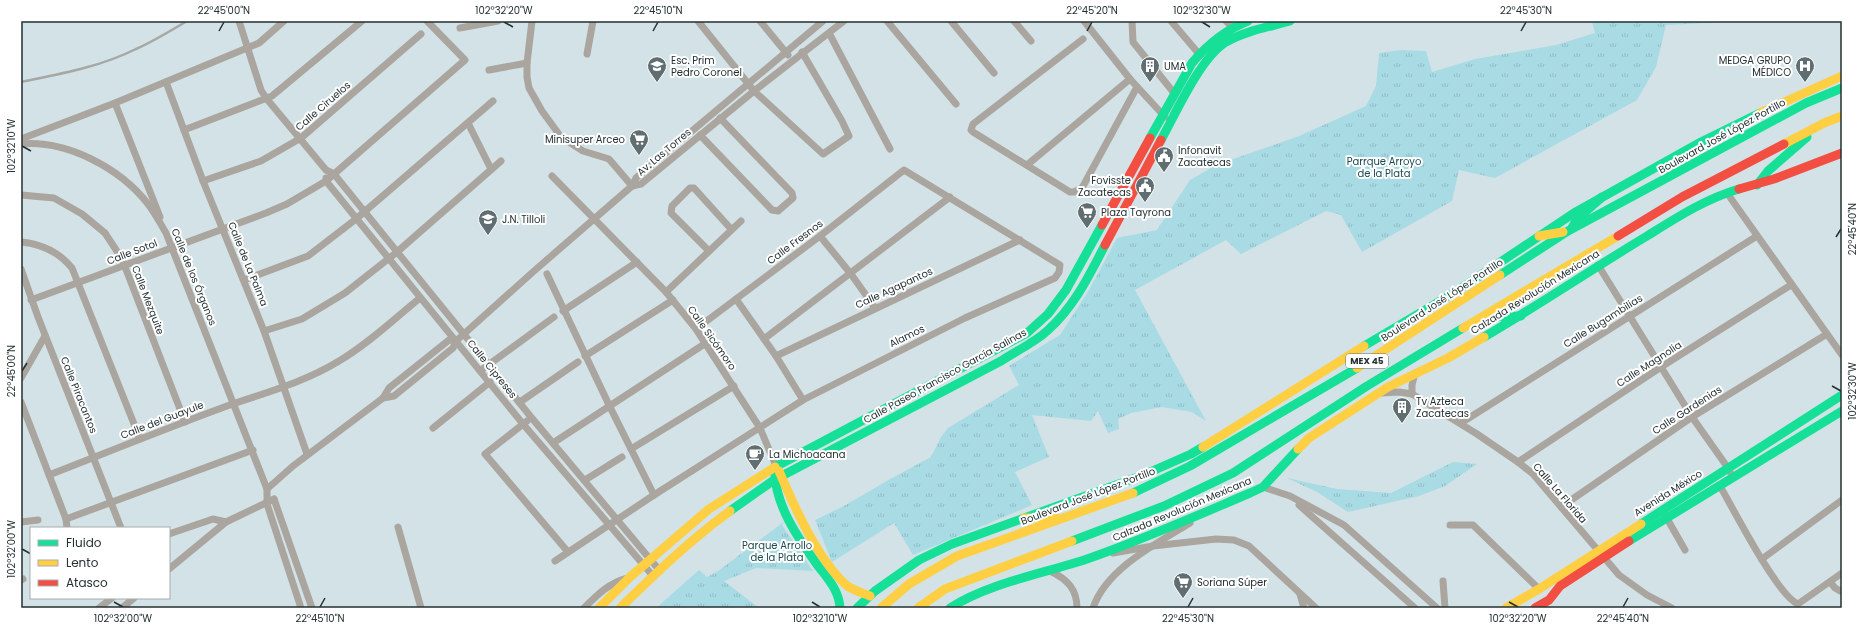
<svg xmlns="http://www.w3.org/2000/svg" width="1863" height="629" viewBox="0 0 1863 629" font-family="Poppins,sans-serif">
  <style>
    .park { fill: url(#park-tufts) }
    .lines { fill: none; stroke-linecap: round; stroke-linejoin: round }
    .street { stroke: #aaa69f; stroke-width: 7 }
    .fast { stroke: #16e098; stroke-width: 9 }
    .slow { stroke: #ffcf43; stroke-width: 9 }
    .jam { stroke: #f24e42; stroke-width: 9 }
    .rail { stroke: #a5a8a5; stroke-width: 2.5 }
    .ticks { fill: none; stroke: #243032; stroke-width: 1.5 }
    .labels { text-anchor: middle; dominant-baseline: central; stroke-width: 4; stroke-linejoin: round; paint-order: stroke }
    .shield { fill: #fff; stroke: #666e70; stroke-width: 1 }
    .shield-label { font-size: 9px; font-weight: bold; fill: #243032 }
    .poi-label { font-size: 10px; fill: #243032; stroke: #fff; text-anchor: start }
    .street-label { font-size: 10px; fill: #243032; stroke: #fff }
    .park-label { font-size: 10px; fill: #1c4951; stroke: #fff }
    .neatline { fill: none; stroke: #243032; stroke-width: 1.5 }
    .ticks-label { font-size: 10px; text-anchor: middle; fill: #243032 }
  </style>
  <defs>
    <pattern id="park-tufts" width="24" height="20" patternUnits="userSpaceOnUse"><rect width="24" height="20" fill="#a9dbe5"/><path d="M3 7l-1-3M5 7V3M7 7l1-3M15 17l-1-3M17 17v-4M19 17l1-3" fill="none" stroke="#91bcc5"/></pattern>
  </defs>
  <rect width="100%" height="100%" fill="#d2e2e6"/>
  <g class="park">
    <polygon points="1592,21 1748,21 1666,25 1656,67 1637,100 1495,178 1459,170 1452,201 1362,252 1341,215 1326,211 1241,254 1226,240 1135,290 1206,421 1192,412 1162,407 1131,413 1118,419 1119,429 1108,433 1098,411 1091,421 1032,415 1049,457 1015,472 1032,505 913,555 894,523 832,562 815,520 842,507 892,478 931,457 941,437 948,428 1019,385 1009,366 1060,335 1089,290 1117,238 1157,230 1190,180 1216,165 1299,136 1366,106 1376,86 1379,53 1401,50 1426,51 1432,72 1475,59 1556,45 1595,33"/>
    <polygon points="1453,462 1477,464 1445,486 1419,496 1348,512 1317,492 1287,478 1337,489 1391,493"/>
    <polygon points="785,521 782,525 813,571 756,568 724,581 759,608 656,608 699,570 707,577 718,571"/>
  </g>
  <g class="lines">
    <g class="street">
      <polyline points="239,21 261,90 266,98 326,170 334,174 531,417 660,571"/>
      <polyline points="532,21 527,63 527,77 529,88 542,111 561,137 583,151 609,159 632,186"/>
      <polyline points="698,21 754,91 823,154 849,136 842,121 802,52"/>
      <polyline points="760,21 788,55"/>
      <polyline points="887,21 956,104"/>
      <polyline points="951,21 994,73"/>
      <polyline points="1014,21 1031,41"/>
      <polyline points="1084,21 1130,79 1165,117"/>
      <polyline points="1132,21 1133,42 1174,93"/>
      <polyline points="1171,21 1199,54"/>
      <polyline points="1226,21 1233,28"/>
      <polyline points="460,28 498,21"/>
      <polyline points="829,33 890,149"/>
      <polyline points="1083,39 973,124 971,130 973,132 1070,192 1074,192 1082,188 1137,87"/>
      <polyline points="587,54 593,21"/>
      <polyline points="489,70 527,63"/>
      <polyline points="166,82 203,181 264,331 307,454"/>
      <polyline points="115,103 160,217"/>
      <polyline points="468,123 491,169"/>
      <polyline points="184,130 272,96 362,21"/>
      <polyline points="700,135 772,210 778,211 793,198 792,193 720,118"/>
      <polyline points="21,139 115,103 259,43 284,21"/>
      <path d="M21,144C67,140 120,168 148,204C155,213 160,223 166,233L267,489V504L301,608"/>
      <polyline points="1027,165 1130,79"/>
      <polyline points="552,176 666,292 696,329 760,428 776,466"/>
      <polyline points="326,178 326,181 523,424 653,576"/>
      <polyline points="203,181 261,161 301,138 421,34"/>
      <polyline points="632,186 641,184 754,91 844,21"/>
      <polyline points="1727,193 1842,355"/>
      <polyline points="21,195 54,198 82,214 105,233 122,259 185,422"/>
      <polyline points="820,236 851,274 875,308"/>
      <path d="M21,242C41,244 59,252 72,268L140,439"/>
      <polyline points="709,251 671,213 672,206 690,188 694,188 731,229"/>
      <polyline points="1598,265 1692,417 1728,468 1733,478"/>
      <polyline points="21,269 38,317 121,528"/>
      <polyline points="547,274 609,405 654,495"/>
      <polyline points="244,280 308,256 356,219 493,101"/>
      <polyline points="666,292 741,221"/>
      <polyline points="736,299 776,356 803,400"/>
      <polyline points="31,300 266,213 287,204 326,181 465,60 427,21"/>
      <polyline points="563,311 637,262"/>
      <polyline points="264,331 302,319 345,293 397,252 501,161"/>
      <polyline points="764,339 950,197"/>
      <polyline points="585,356 673,300"/>
      <polyline points="776,356 1020,240"/>
      <polyline points="480,371 554,317"/>
      <polyline points="21,378 45,336"/>
      <polyline points="1381,393 1399,392 1412,394 1477,434 1518,462 1533,474 1619,575 1647,595 1672,608"/>
      <polyline points="1412,394 1412,385 1415,373"/>
      <polyline points="383,398 394,396 453,348 456,341 534,271 632,186 636,178 823,21"/>
      <polyline points="21,402 66,519 67,528"/>
      <polyline points="520,402 578,362"/>
      <polyline points="527,421 485,454 568,552"/>
      <polyline points="1461,423 1757,236"/>
      <polyline points="433,428 490,382"/>
      <polyline points="553,443 706,343"/>
      <polyline points="631,449 734,386"/>
      <polyline points="1518,462 1661,367 1791,285"/>
      <path d="M49,475C108,452 167,428 227,406C264,393 305,382 339,361C368,344 394,319 420,298"/>
      <polyline points="585,480 622,457"/>
      <path d="M1720,486C1734,510 1777,595 1798,604L1842,573"/>
      <polyline points="1263,487 1290,496 1344,525 1437,608"/>
      <polyline points="267,489 293,466 383,398 389,388 449,340 456,341"/>
      <polyline points="274,499 312,608"/>
      <polyline points="1299,505 1415,608"/>
      <polyline points="1561,507 1692,417 1827,334"/>
      <polyline points="1665,515 1685,550"/>
      <polyline points="66,519 253,450"/>
      <polyline points="21,522 38,520"/>
      <polyline points="1450,525 1473,525 1539,589"/>
      <polyline points="398,527 421,608"/>
      <polyline points="169,534 213,519 226,522"/>
      <polyline points="1113,553 1153,546 1216,539 1234,540 1249,546 1316,608"/>
      <polyline points="1762,559 1842,500"/>
      <polyline points="555,561 654,495 803,400 965,318 1055,278 1059,272 1060,265 904,170 820,236 696,329"/>
      <polyline points="169,569 226,522 274,499"/>
      <path d="M1050,571C1067,579 1077,589 1077,608"/>
      <polyline points="21,580 23,579"/>
      <polyline points="1443,581 1445,608"/>
      <polyline points="1830,582 1835,588 1842,592"/>
      <polyline points="1300,594 1304,608"/>
      <polyline points="99,608 112,598"/>
      <polyline points="122,608 134,598"/>
      <path d="M584,608C598,594 609,583 628,578"/>
      <path d="M1093,608C1106,569 1157,543 1190,523"/>
    </g>
    <g class="fast">
      <path d="M1150,138L1192,63C1208,44 1225,30 1248,21"/>
      <path d="M1161,140C1176,113 1200,58 1226,42C1245,31 1269,27 1290,21"/>
      <polyline points="1757,185 1768,171 1807,137"/>
      <polyline points="1572,228 1577,219 1602,197"/>
      <polyline points="1500,275 1568,231 1806,103 1842,88"/>
      <polyline points="1484,317 1521,316"/>
      <path d="M1484,337C1539,305 1592,269 1647,236C1676,218 1705,199 1739,189"/>
      <polyline points="1364,346 1457,291 1574,213 1701,142 1760,113"/>
      <polyline points="775,467 1027,333 1048,314 1066,290 1102,225"/>
      <path d="M775,474C776,506 798,538 816,563C826,577 839,589 840,608"/>
      <polyline points="1133,493 1190,466 1357,368"/>
      <path d="M730,511L774,480L1001,361C1016,351 1034,343 1047,331C1074,307 1089,276 1105,245"/>
      <polyline points="1641,524 1842,395"/>
      <polyline points="1072,541 1164,506 1233,473 1367,386 1463,328"/>
      <polyline points="1629,541 1842,411"/>
      <polyline points="857,608 875,591 919,560 952,544 1141,476 1191,454 1203,447"/>
      <path d="M950,608C989,583 1042,574 1087,559C1142,540 1196,516 1250,493L1263,487L1298,449"/>
    </g>
    <g class="slow">
      <polyline points="1760,113 1842,76"/>
      <polyline points="1784,144 1824,123 1842,116"/>
      <polyline points="1539,236 1563,232"/>
      <polyline points="1463,328 1618,236"/>
      <polyline points="1357,368 1500,275"/>
      <polyline points="1203,447 1364,346"/>
      <polyline points="1298,449 1309,438 1388,387 1448,358 1484,337"/>
      <path d="M779,471C794,506 817,558 845,584C851,590 863,593 870,596"/>
      <polyline points="1024,518 1056,518"/>
      <polyline points="599,608 630,577 709,509 775,467"/>
      <path d="M620,608C655,574 691,539 730,511"/>
      <polyline points="881,608 909,584 957,556 1133,493"/>
      <polyline points="918,608 945,589 1072,541"/>
      <polyline points="1506,608 1539,589 1641,524"/>
    </g>
    <g class="jam">
      <polyline points="1739,189 1774,179 1842,153"/>
      <polyline points="1102,225 1150,138"/>
      <polyline points="1618,236 1682,197 1784,144"/>
      <polyline points="1105,245 1161,140"/>
      <polyline points="1535,608 1549,600 1560,586 1629,541"/>
    </g>
    <path class="rail" d="M21,82C60,74 100,67 136,49C154,41 170,31 187,21"/>
  </g>
  <path class="ticks" d="M504,22L513,27M1202,22L1210,27M219,31L224,22M653,31L658,22M1087,31L1092,22M1521,31L1526,22M22,146L31,151M1836,237L1841,229M22,371L27,363M1832,386L1841,391M22,549L31,554M114,602L123,607M812,602L820,607M1509,602L1518,607M320,607L325,598M1188,607L1193,598M1623,607L1628,598"/>
  <defs>
    <symbol id="school-pin" viewBox="-11 -11 22 30"><path d="M0 17L-7.5 6A9.5 9.5 0 1 1 7.5 6Z" fill="#616e71" stroke="#fff"/><path d="M0-5L7-2L0 1L-7-2ZM-4 1L0 2.5L4 1V4Q0 6-4 4Z" fill="#fff"/></symbol>
    <symbol id="building-pin" viewBox="-11 -11 22 30"><path d="M0 17L-7.5 6A9.5 9.5 0 1 1 7.5 6Z" fill="#616e71" stroke="#fff"/><path d="M-4-6H4V6H1V3H-1V6H-4ZM-2.5-4.3h1.7v1.8h-1.7ZM.8-4.3h1.7v1.8H.8ZM-2.5-1h1.7V.8h-1.7ZM.8-1h1.7V.8H.8Z" fill="#fff"/></symbol>
    <symbol id="hospital-pin" viewBox="-11 -11 22 30"><path d="M0 17L-7.5 6A9.5 9.5 0 1 1 7.5 6Z" fill="#616e71" stroke="#fff"/><path d="M-5-5h3v3.5h4V-5h3V5h-3V1.5h-4V5h-3Z" fill="#fff"/></symbol>
    <symbol id="supermarket-pin" viewBox="-11 -11 22 30"><path d="M0 17L-7.5 6A9.5 9.5 0 1 1 7.5 6Z" fill="#616e71" stroke="#fff"/><path d="M-6-5.5h2.5l.6 2H6L4.5 2H-2.5L-4.4-4H-6ZM-1.5 3.2a1.3 1.3 0 1 0 .1 0ZM3 3.2a1.3 1.3 0 1 0 .1 0Z" fill="#fff"/></symbol>
    <symbol id="civic-pin" viewBox="-11 -11 22 30"><path d="M0 17L-7.5 6A9.5 9.5 0 1 1 7.5 6Z" fill="#616e71" stroke="#fff"/><path d="M-.6-6.5H3V-4.5H.6V-3L4-1V1h2V6H-6V1h2V-1L-.6-3ZM-1.2 2.5V6h2.4V2.5Z" fill="#fff"/></symbol>
    <symbol id="cafe-pin" viewBox="-11 -11 22 30"><path d="M0 17L-7.5 6A9.5 9.5 0 1 1 7.5 6Z" fill="#616e71" stroke="#fff"/><path d="M-5.5-4.5H6V0H3Q3 3.5 0 3.5H-2.5Q-5.5 3.5-5.5 0ZM3-3.2v2h1.7v-2ZM-6 4.5H4V6H-6Z" fill="#fff"/></symbol>
  </defs>
  <g fill-rule="evenodd">
    <use href="#school-pin" x="646" y="55" width="22" height="30"/>
    <use href="#building-pin" x="1139" y="55" width="22" height="30"/>
    <use href="#hospital-pin" x="1794" y="55" width="22" height="30"/>
    <use href="#supermarket-pin" x="628" y="128" width="22" height="30"/>
    <use href="#civic-pin" x="1153" y="145" width="22" height="30"/>
    <use href="#civic-pin" x="1134" y="175" width="22" height="30"/>
    <use href="#supermarket-pin" x="1076" y="201" width="22" height="30"/>
    <use href="#school-pin" x="477" y="208" width="22" height="30"/>
    <use href="#building-pin" x="1391" y="396" width="22" height="30"/>
    <use href="#cafe-pin" x="744" y="443" width="22" height="30"/>
    <use href="#supermarket-pin" x="1172" y="571" width="22" height="30"/>
  </g>
  <g class="labels">
    <rect class="shield" x="1346" y="354" width="42" height="14" rx="3"/>
    <g class="shield-label">
      <text x="1367" y="361">MEX 45</text>
    </g>
    <g class="poi-label">
      <text x="671" y="60">Esc. Prim<tspan x="671" dy="12">Pedro Coronel</tspan></text>
      <text x="1791" y="60" text-anchor="end">MEDGA GRUPO<tspan x="1791" dy="12">MÉDICO</tspan></text>
      <text x="1164" y="66">UMA</text>
      <text x="625" y="139" text-anchor="end">Minisuper Arceo</text>
      <text x="1178" y="150">Infonavit<tspan x="1178" dy="12">Zacatecas</tspan></text>
      <text x="1131" y="180" text-anchor="end">Fovisste<tspan x="1131" dy="12">Zacatecas</tspan></text>
      <text x="1101" y="212">Plaza Tayrona</text>
      <text x="502" y="219">J.N. Tilloli</text>
      <text x="1416" y="401">Tv Azteca<tspan x="1416" dy="12">Zacatecas</tspan></text>
      <text x="769" y="454">La Michoacana</text>
      <text x="1197" y="582">Soriana Súper</text>
    </g>
    <g class="street-label">
      <text transform="translate(323 106) rotate(-41)">Calle Ciruelos</text>
      <text transform="translate(1722 136) rotate(-29)">Boulevard José López Portillo</text>
      <text transform="translate(664 152) rotate(-40)">Av. Las Torres</text>
      <text transform="translate(795 242) rotate(-37)">Calle Fresnos</text>
      <text transform="translate(132 252) rotate(-21)">Calle Sotol</text>
      <text transform="translate(248 264) rotate(68)">Calle de La Palma</text>
      <text transform="translate(194 277) rotate(68)">Calle de los Órganos</text>
      <text transform="translate(894 288) rotate(-25)">Calle Agapantos</text>
      <text transform="translate(1535 292) rotate(-32)">Calzada Revolución Mexicana</text>
      <text transform="translate(148 300) rotate(69)">Calle Mezquite</text>
      <text transform="translate(1442 300) rotate(-33)">Boulevard José López Portillo</text>
      <text transform="translate(1603 321) rotate(-32)">Calle Bugambilias</text>
      <text transform="translate(907 336) rotate(-26)">Alamos</text>
      <text transform="translate(712 338) rotate(55)">Calle Sicómoro</text>
      <text transform="translate(1649 364) rotate(-33)">Calle Magnolia</text>
      <text transform="translate(492 369) rotate(51)">Calle Cipreses</text>
      <text transform="translate(945 376) rotate(-29)">Calle Paseo Francisco García Salinas</text>
      <text transform="translate(79 395) rotate(68)">Calle Piracantos</text>
      <text transform="translate(1687 410) rotate(-33)">Calle Gardenias</text>
      <text transform="translate(162 420) rotate(-21)">Calle del Guayule</text>
      <text transform="translate(1560 493) rotate(49)">Calle La Florida</text>
      <text transform="translate(1668 493) rotate(-32)">Avenida México</text>
      <text transform="translate(1088 496) rotate(-21)">Boulevard José López Portillo</text>
      <text transform="translate(1182 509) rotate(-23)">Calzada Revolución Mexicana</text>
    </g>
    <g class="park-label">
      <text x="1384" y="161">Parrque Arroyo<tspan x="1384" dy="12">de la Plata</tspan></text>
      <text x="777" y="545">Parque Arrollo<tspan x="777" dy="12">de la Plata</tspan></text>
    </g>
  </g>
  <rect width="1863" height="629" fill="none" stroke="#ffffff" stroke-width="44"/>
  <rect x="30" y="527" width="140" height="72" fill="#ffffff" stroke="#a7acad"/>
  <rect x="38" y="540" width="20" height="6" fill="#16e098" stroke="#a7acad"/>
  <text x="66" y="547" font-size="12" fill="#243032">Fluido</text>
  <rect x="38" y="560" width="20" height="6" fill="#ffcf43" stroke="#a7acad"/>
  <text x="66" y="567" font-size="12" fill="#243032">Lento</text>
  <rect x="38" y="580" width="20" height="6" fill="#f24e42" stroke="#a7acad"/>
  <text x="66" y="587" font-size="12" fill="#243032">Atasco</text>
  <rect x="22" y="22" width="1819" height="585" class="neatline"/>
  <g class="ticks-label">
    <text x="224" y="14">22°45'00"N</text>
    <text x="504" y="14">102°32'20"W</text>
    <text x="658" y="14">22°45'10"N</text>
    <text x="1092" y="14">22°45'20"N</text>
    <text x="1202" y="14">102°32'30"W</text>
    <text x="1526" y="14">22°45'30"N</text>
    <text transform="translate(11 146) rotate(-90)" y="4">102°32'10"W</text>
    <text transform="translate(1852 229) rotate(-90)" y="4">22°45'40"N</text>
    <text transform="translate(11 371) rotate(-90)" y="4">22°45'00"N</text>
    <text transform="translate(1852 391) rotate(-90)" y="4">102°32'30"W</text>
    <text transform="translate(11 549) rotate(-90)" y="4">102°32'00"W</text>
    <text x="123" y="622">102°32'00"W</text>
    <text x="320" y="622">22°45'10"N</text>
    <text x="820" y="622">102°32'10"W</text>
    <text x="1188" y="622">22°45'30"N</text>
    <text x="1518" y="622">102°32'20"W</text>
    <text x="1623" y="622">22°45'40"N</text>
  </g>
</svg>
